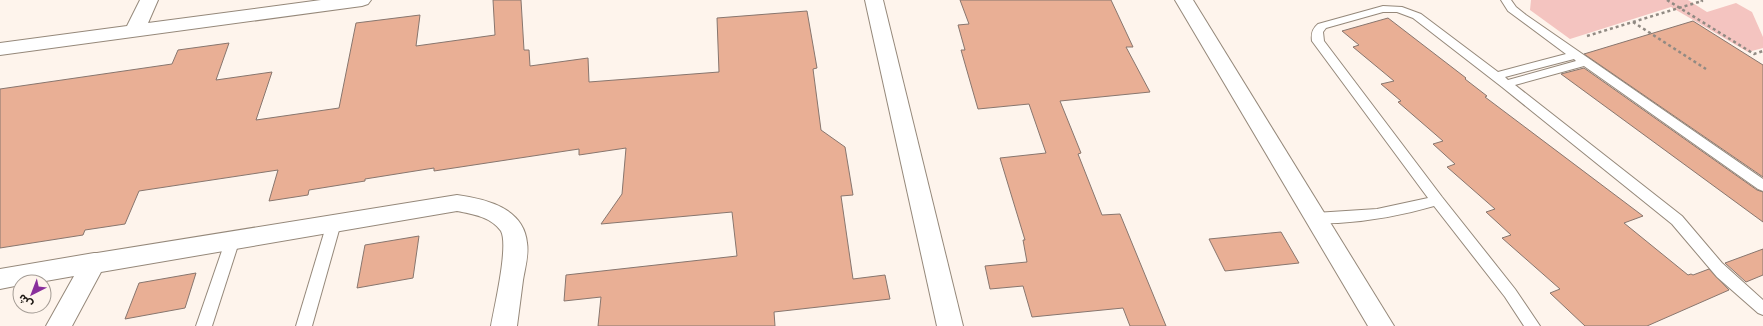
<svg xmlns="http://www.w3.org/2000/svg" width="1763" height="326" viewBox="0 0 1763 326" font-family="'IBM Plex Sans','Noto Sans Arabic',sans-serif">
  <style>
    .green { fill: #f4c4c0 }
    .building { fill: #e9af95; stroke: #88766e }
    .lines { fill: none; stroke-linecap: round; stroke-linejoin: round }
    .service-casing { stroke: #95887a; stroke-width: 2 }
    .minor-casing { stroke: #95887a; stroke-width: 2 }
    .tertiary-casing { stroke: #95887a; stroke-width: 2 }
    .path { stroke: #918a83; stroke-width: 2.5; stroke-dasharray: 3 3; stroke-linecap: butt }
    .service { fill: #fff; fill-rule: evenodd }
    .minor { fill: #fff; fill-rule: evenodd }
    .tertiary { fill: #fff; fill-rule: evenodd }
  </style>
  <rect width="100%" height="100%" fill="#fef4ec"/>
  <polygon class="green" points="1531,0 1688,0 1707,12 1736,3 1752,12 1763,37 1763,48 1748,52 1671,7 1570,39 1530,10"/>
  <g class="building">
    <polygon points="493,0 521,0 524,50 529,50 530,66 588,58 589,82 719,72 717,18 807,11 817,68 813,69 821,130 845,147 853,195 841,196 853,279 885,275 890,299 774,312 775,326 598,326 601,297 564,301 566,275 737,256 732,212 601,224 622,194 626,148 579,155 579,149 434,171 434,168 365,179 365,181 309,190 308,195 269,201 278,170 139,191 125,224 85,230 83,235 0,248 0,89 172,64 178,50 229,43 216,80 272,72 256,120 339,108 356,23 420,15 416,46 495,35"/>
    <polygon points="960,0 1111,0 1133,47 1126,47 1150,92 1060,101 1081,153 1078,154 1102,215 1120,214 1166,326 1130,326 1123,308 1032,317 1023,286 990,289 985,266 1027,262 1023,240 1025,240 1000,158 1046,153 1029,104 978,109 961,50 965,50 958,25 969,24"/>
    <polygon points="1388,18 1466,78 1465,79 1487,96 1485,97 1643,216 1624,223 1688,275 1691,274 1693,275 1709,269 1729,290 1647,326 1585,326 1550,293 1560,289 1502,238 1511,235 1486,212 1495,209 1447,167 1455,164 1433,144 1443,141 1398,102 1401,101 1381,84 1394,81 1353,47 1359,45 1342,31"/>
    <polygon points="1693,21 1763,65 1763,177 1584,54"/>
    <polygon points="1584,68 1757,190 1763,192 1763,222 1561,74"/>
    <polygon points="1281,232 1299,263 1225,271 1209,239"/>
    <polygon points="419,236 413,278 357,288 365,245"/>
    <polygon points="1763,249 1763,275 1746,282 1725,263"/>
    <polygon points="196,273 185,308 125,319 139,283"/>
  </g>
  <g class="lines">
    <defs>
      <g id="service">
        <path d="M1501,0H1511L1516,7L1526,15L1763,179V191L1758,189L1584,66L1515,85L1682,216L1722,263L1763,300V315L1758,313L1717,277L1672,224L1502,87L1413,18L1397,12H1383L1326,28L1323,32L1324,41L1442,197L1515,289L1540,326H1524L1505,297L1434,206C1403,215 1371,221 1338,223C1329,223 1319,224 1310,222L1308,218L1310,214L1315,213L1377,209L1428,198L1312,41C1311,34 1312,29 1318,24L1383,6L1402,7L1421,14L1498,72L1566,54L1508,11ZM1574,59L1576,61L1508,80L1505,77Z"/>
        <polygon points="334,218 339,219 341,223 312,326 296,326 327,223 329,219"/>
        <polygon points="233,234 238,235 240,239 212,326 196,326 226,239 228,235"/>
      </g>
      <g id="minor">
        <polygon points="140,0 158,0 148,23 321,0 371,0 368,4 362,6 0,55 0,43 127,26"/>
        <polygon points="865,0 883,0 963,326 937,326"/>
        <path d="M457,195C486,199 524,208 527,243C529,255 525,268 523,280C521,295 519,311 517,326H491C494,308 509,246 501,231C491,217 473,214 457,211L101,272L72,326H46L74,276L40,282H20V285L0,289V269L94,253H97Z"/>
      </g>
      <polygon id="tertiary" points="1175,0 1193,0 1394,326 1368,326"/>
    </defs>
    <use href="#service" class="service-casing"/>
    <use href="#minor" class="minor-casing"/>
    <use href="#tertiary" class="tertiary-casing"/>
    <g class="path">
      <polyline points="1667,0 1754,54 1763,51"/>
      <polyline points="1633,22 1706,69"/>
      <polyline points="1587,36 1702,1 1701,0"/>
    </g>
    <use href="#service" class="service"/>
    <use href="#minor" class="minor"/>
    <use href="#tertiary" class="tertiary"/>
  </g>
  <g transform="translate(32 294) rotate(222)"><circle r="19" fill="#fef4ec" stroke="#a49c95"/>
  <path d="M0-3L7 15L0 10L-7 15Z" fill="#892f9c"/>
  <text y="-6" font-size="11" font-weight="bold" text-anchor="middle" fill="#1d1813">ش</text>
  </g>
</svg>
